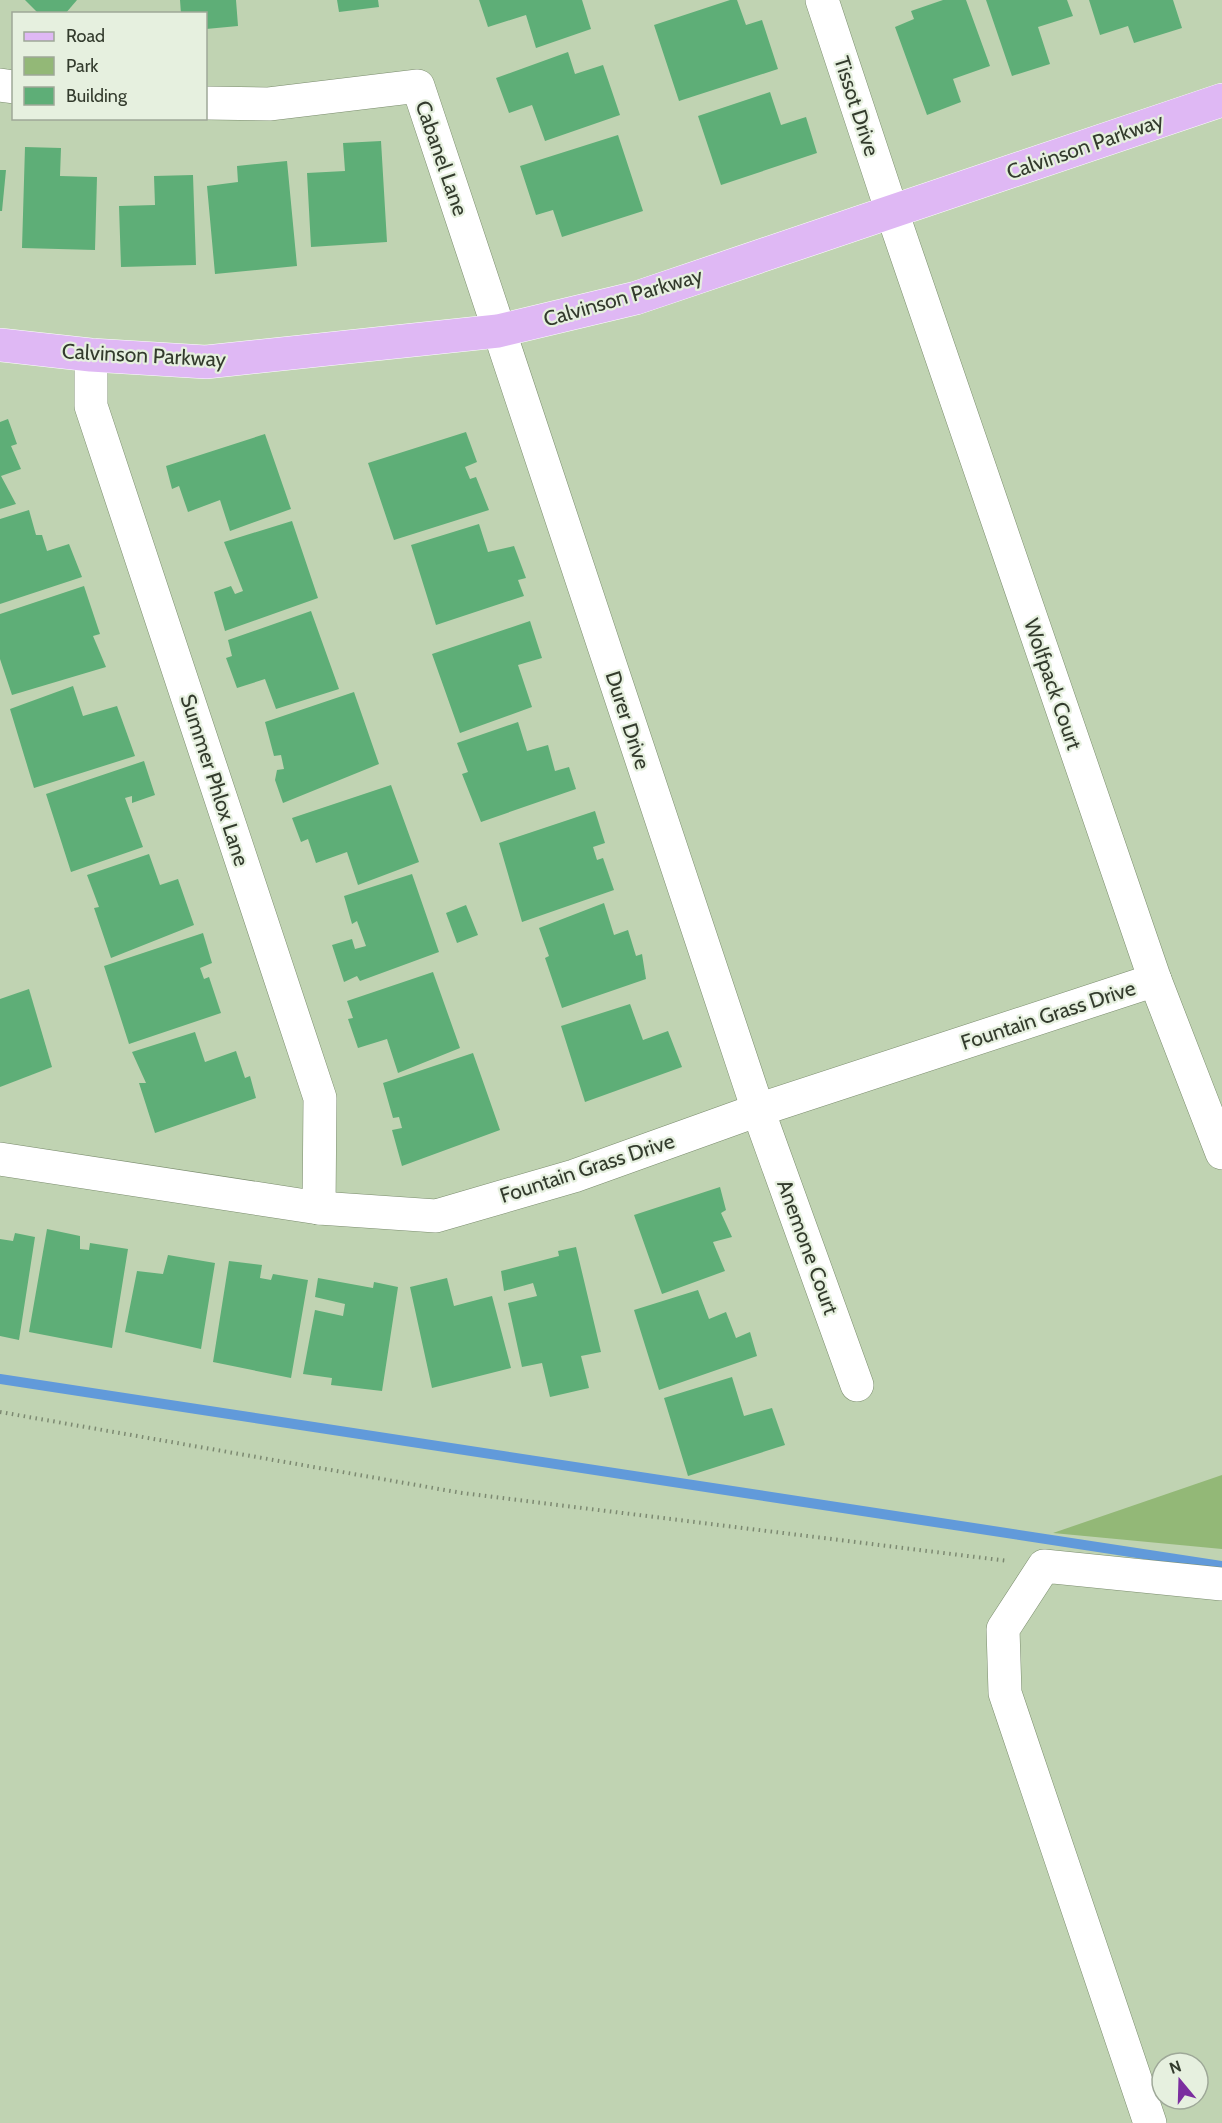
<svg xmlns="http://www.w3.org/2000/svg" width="1222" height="2123" viewBox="0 0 1222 2123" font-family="Cabin,sans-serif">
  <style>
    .green { fill: #93b877 }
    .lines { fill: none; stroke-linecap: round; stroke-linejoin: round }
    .stream { stroke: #619ada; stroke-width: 10 }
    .building { fill: #5eae77 }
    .minor-casing { stroke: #7a8c6d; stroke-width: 34 }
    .major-casing { stroke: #fff; stroke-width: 34 }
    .path { stroke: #7c8971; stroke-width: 4; stroke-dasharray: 1.5 4.5; stroke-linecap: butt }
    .minor { stroke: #fff; stroke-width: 33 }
    .major { stroke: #dfb8f4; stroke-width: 33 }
    .labels { text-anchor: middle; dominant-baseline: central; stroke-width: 4.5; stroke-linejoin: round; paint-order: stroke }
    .street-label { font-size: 21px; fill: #333b2d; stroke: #e6f0df }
  </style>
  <rect width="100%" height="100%" fill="#c0d3b2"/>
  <polygon class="green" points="1222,1475 1222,1549 1053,1533"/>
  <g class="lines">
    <polyline class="stream" points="0,1379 1222,1566"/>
  </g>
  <g class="building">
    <polygon points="25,0 77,0 65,14 39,14"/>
    <polygon points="180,0 236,0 238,26 206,29 206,14 181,14"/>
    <polygon points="337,0 378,0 379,7 339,12"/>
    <polygon points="479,0 582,0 591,29 536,48 526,15 488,27"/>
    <polygon points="730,0 737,0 746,25 762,20 778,69 679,101 654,25"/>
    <polygon points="943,0 966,0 990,66 953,79 961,102 927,115 895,27 914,19 911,11"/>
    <polygon points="986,0 1067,0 1073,16 1038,27 1050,64 1012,76"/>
    <polygon points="1089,0 1173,0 1182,28 1134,43 1128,26 1100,35"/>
    <polygon points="568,52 575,74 603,65 620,115 545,141 532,105 509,113 496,78"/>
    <polygon points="770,92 781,125 806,117 817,153 721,185 698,116"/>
    <polygon points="618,135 643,211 562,237 553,210 536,215 520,166"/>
    <polygon points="381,141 387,242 311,247 307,173 345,171 343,143"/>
    <polygon points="25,147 61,148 60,176 97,177 95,250 22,248"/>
    <polygon points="287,161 297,266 215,274 207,186 238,182 237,166"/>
    <polygon points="0,170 6,170 2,211 0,211"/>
    <polygon points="193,175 196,265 121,267 119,206 155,205 154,176"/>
    <polygon points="8,419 17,444 11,446 21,469 1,476 16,504 0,509 0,422"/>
    <polygon points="466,432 477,462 465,467 470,479 476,477 489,510 394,540 368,463"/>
    <polygon points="265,434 291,509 230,531 220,500 188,512 179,486 172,489 166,466"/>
    <polygon points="29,510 36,535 42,535 47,551 69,544 82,577 0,604 0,519"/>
    <polygon points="292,521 318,598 225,631 214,592 231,586 235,594 243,591 224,542"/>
    <polygon points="479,524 488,552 514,546 526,578 518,580 524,596 436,625 411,545"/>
    <polygon points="84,586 100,634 93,636 106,667 12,695 0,659 0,614"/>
    <polygon points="311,611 339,689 276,709 265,679 237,688 226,658 232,656 228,640"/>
    <polygon points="530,621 542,658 518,665 532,707 460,733 432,654"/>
    <polygon points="73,686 83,716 117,706 135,756 34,788 10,709"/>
    <polygon points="354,692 379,764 283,803 275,780 277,770 284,769 281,755 274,756 265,722"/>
    <polygon points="518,722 527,751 548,745 555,771 569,767 576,789 481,822 462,774 468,772 457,743"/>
    <polygon points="144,761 155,795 132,803 132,796 125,798 143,847 71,872 46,794"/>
    <polygon points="391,785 419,862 358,885 347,852 316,863 308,839 301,842 292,818"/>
    <polygon points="595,811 605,843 593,847 597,860 603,858 614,890 522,922 499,843"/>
    <polygon points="149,854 160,885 178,879 194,925 111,958 94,908 99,907 87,875"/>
    <polygon points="412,874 439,952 360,981 357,976 344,982 332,945 352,939 355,949 366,946 357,921 352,924 344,896"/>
    <polygon points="604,903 614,935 628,930 636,956 642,954 646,979 562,1008 545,958 549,956 539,928"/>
    <polygon points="466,905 478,935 457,943 446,913"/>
    <polygon points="203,933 212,963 200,968 204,979 209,977 221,1013 129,1044 104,966"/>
    <polygon points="433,972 460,1048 398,1073 387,1039 358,1048 348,1019 353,1018 347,1001"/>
    <polygon points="29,989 52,1067 0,1087 0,999"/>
    <polygon points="630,1004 643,1040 668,1031 682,1067 585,1102 561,1026"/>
    <polygon points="195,1032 205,1062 236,1051 245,1078 250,1076 256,1098 155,1133 139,1083 146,1083 132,1052"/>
    <polygon points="473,1053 500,1130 402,1166 392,1130 402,1128 399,1117 393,1118 383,1083"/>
    <polygon points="720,1187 726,1210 721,1213 732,1237 713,1242 725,1271 662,1294 634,1215"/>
    <polygon points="47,1229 80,1236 80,1249 89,1250 90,1243 128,1249 112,1348 29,1332"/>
    <polygon points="15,1233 35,1237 19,1340 0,1336 0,1239 13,1241"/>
    <polygon points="576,1247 601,1352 581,1356 589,1388 550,1397 542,1363 522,1367 508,1303 537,1296 533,1283 504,1291 501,1271 559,1256 558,1251"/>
    <polygon points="168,1255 215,1263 201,1349 125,1332 137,1271 163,1274"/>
    <polygon points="229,1261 262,1265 260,1278 271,1280 273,1274 308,1280 291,1378 213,1362"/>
    <polygon points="318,1278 373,1288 374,1282 398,1287 382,1391 331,1385 332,1378 303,1374 315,1310 343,1316 345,1304 315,1297"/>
    <polygon points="447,1278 454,1306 492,1296 511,1368 432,1388 410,1287"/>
    <polygon points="698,1290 709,1319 726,1312 736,1338 750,1332 757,1356 659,1390 634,1310"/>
    <polygon points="732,1377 744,1416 772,1408 785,1445 688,1476 664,1398"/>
  </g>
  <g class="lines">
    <defs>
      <g id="minor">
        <polyline points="822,0 892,212 1155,980 1222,1153"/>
        <polyline points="0,85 14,87"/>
        <polyline points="206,103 269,104 418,86 758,1110 857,1385"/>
        <polyline points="91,355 91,406 320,1098 319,1208"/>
        <polyline points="0,1159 319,1208 436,1216 574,1176 758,1110 1155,980"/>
        <polyline points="1150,2123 1005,1693 1003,1629 1044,1566 1222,1584"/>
      </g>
      <polyline id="major" points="0,345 91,355 206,362 498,331 636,298 1222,100"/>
    </defs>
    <use href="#minor" class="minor-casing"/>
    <use href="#major" class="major-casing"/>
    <polyline class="path" points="0,1412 462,1493 1008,1561"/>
    <use href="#minor" class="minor"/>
    <use href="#major" class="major"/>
  </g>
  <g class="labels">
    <g class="street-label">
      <text transform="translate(857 106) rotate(72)">Tissot Drive</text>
      <text transform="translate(1085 146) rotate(-19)">Calvinson Parkway</text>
      <text transform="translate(442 158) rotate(71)">Cabanel Lane</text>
      <text transform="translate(623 297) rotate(-16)">Calvinson Parkway</text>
      <text transform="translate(144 355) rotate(3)">Calvinson Parkway</text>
      <text transform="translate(1053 684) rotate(71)">Wolfpack Court</text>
      <text transform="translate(628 720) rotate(72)">Durer Drive</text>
      <text transform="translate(215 780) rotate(72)">Summer Phlox Lane</text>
      <text transform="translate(1048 1015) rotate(-18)">Fountain Grass Drive</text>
      <text transform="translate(587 1168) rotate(-18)">Fountain Grass Drive</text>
      <text transform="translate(808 1247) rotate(70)">Anemone Court</text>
    </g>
  </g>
  <rect x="12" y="12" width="195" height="108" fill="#e6f0df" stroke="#9ea898" stroke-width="1.5"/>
  <rect x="24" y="32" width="30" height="9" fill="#dfb8f4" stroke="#9ea898" stroke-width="1.5"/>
  <text x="66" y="42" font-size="18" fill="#333b2d">Road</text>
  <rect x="24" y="57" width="30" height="18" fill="#93b877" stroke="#9ea898" stroke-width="1.5"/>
  <text x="66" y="72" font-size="18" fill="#333b2d">Park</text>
  <rect x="24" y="87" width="30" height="18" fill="#5eae77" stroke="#9ea898" stroke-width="1.5"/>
  <text x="66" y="102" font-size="18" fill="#333b2d">Building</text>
  <g transform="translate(1180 2081) rotate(341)"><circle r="28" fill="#e6f0df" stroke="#9ea898" stroke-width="1.5"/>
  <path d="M0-4.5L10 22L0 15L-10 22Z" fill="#7b2e9f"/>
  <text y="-9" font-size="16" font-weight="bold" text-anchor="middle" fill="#333b2d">N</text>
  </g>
</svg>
